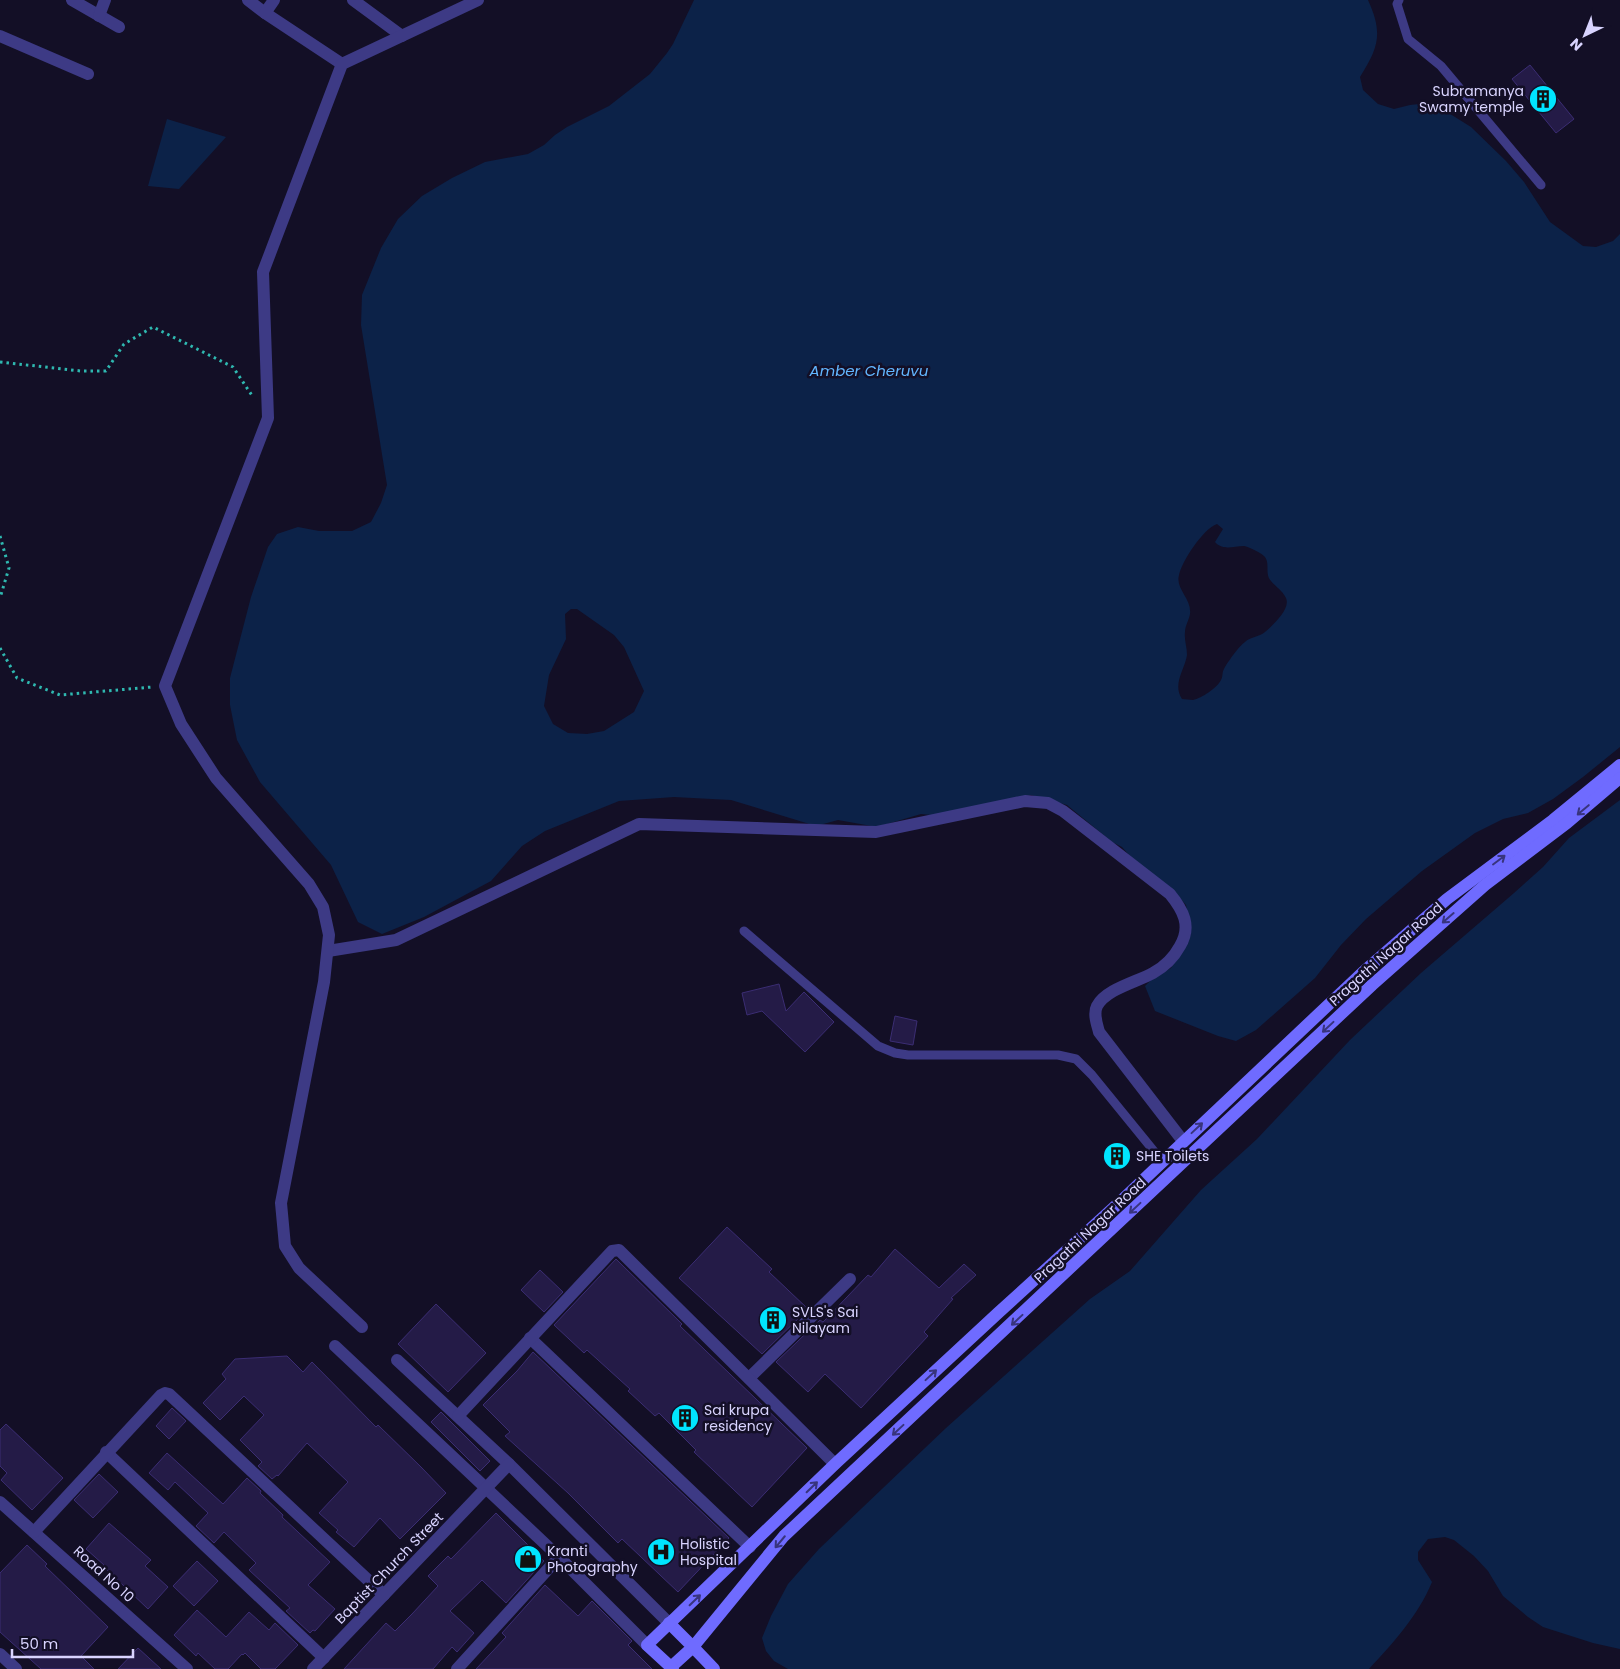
<svg xmlns="http://www.w3.org/2000/svg" width="1620" height="1669" viewBox="0 0 1620 1669" font-family="Poppins,sans-serif">
  <style>
    .water { fill: #0c2248; fill-rule: evenodd }
    .building { fill: #241b47; stroke: #3b2d73 }
    .lines { fill: none; stroke-linecap: round; stroke-linejoin: round }
    .path { stroke: #2fb8b0; stroke-width: 3; stroke-dasharray: 2.5 4; stroke-linecap: butt }
    .service { stroke: #3d3a85; stroke-width: 9 }
    .minor { stroke: #3d3a85; stroke-width: 12 }
    .secondary { stroke: #6f6bff; stroke-width: 12 }
    .oneway { stroke: #38347d }
    .labels { text-anchor: middle; dominant-baseline: central; stroke-width: 5; stroke-linejoin: round; paint-order: stroke }
    .poi-label { font-size: 14px; fill: #d9d4ff; stroke: #130f26; text-anchor: start }
    .street-label { font-size: 14px; fill: #d9d4ff; stroke: #130f26 }
    .water-label { font-size: 15px; font-style: italic; fill: #62b6ff; stroke: #130f26 }
  </style>
  <rect width="100%" height="100%" fill="#130f26"/>
  <g class="water">
    <path d="M694,0H1368C1383,33 1379,47 1360,77L1363,90L1378,104L1394,109L1410,105L1429,103L1447,112L1471,127L1506,161L1524,182L1550,222L1583,246L1596,247L1613,241L1620,234V747L1583,777L1553,799L1528,813L1503,819L1475,833L1422,871L1366,919L1341,945L1315,978L1256,1030L1236,1041L1218,1036L1155,1011L1145,986L1151,980L1171,968L1191,934L1186,905L1177,895L1129,855L1122,847L1112,842L1067,805L1031,795L941,816L921,814L877,827L838,820L816,826L731,800L674,797L619,801L545,831L522,846L491,881L424,917L382,934L358,922L331,865L260,782L237,740L230,705V678L251,597L268,547L277,534L298,527L319,531H352L371,522L381,503L387,485L361,325L362,295L381,248L398,219L422,196L452,178L485,162L528,154L544,145L555,135L567,127L609,106L650,74L667,53L673,44ZM1217,524L1223,529L1215,542C1223,551 1233,546 1244,546C1249,547 1261,553 1264,556C1271,563 1264,573 1271,581C1276,587 1282,590 1286,598C1291,609 1273,625 1265,632C1259,637 1250,637 1245,642C1239,646 1227,663 1224,669C1222,672 1223,677 1221,680C1217,688 1202,698 1193,700C1189,700 1185,699 1182,699C1172,684 1185,669 1187,655C1187,647 1184,640 1185,632C1185,626 1189,620 1190,614C1192,599 1175,589 1179,575C1182,561 1203,529 1217,524ZM571,609H577L614,635L624,647L644,691L634,712L604,731L587,734L568,733L553,724L544,706L549,675L566,639L565,614Z"/>
    <polygon points="167,119 226,137 179,189 148,186"/>
    <path d="M1620,800V1649L1593,1643L1543,1627L1528,1617L1503,1596L1488,1571L1474,1556L1454,1540L1445,1537L1428,1539L1418,1552V1560L1432,1582C1418,1616 1393,1643 1369,1669H788L774,1661L766,1651L762,1638L771,1616L788,1584L819,1549L946,1428L1090,1299L1130,1271L1201,1190L1257,1139L1350,1040L1421,973L1514,893L1543,867L1569,838Z"/>
  </g>
  <g class="building">
    <polygon points="1530,65 1574,119 1556,133 1512,79"/>
    <polygon points="779,984 786,1011 804,992 834,1022 805,1052 762,1011 747,1015 742,993"/>
    <polygon points="895,1016 917,1021 913,1045 890,1041"/>
    <polygon points="1122,1143 1131,1154 1113,1170 1103,1159"/>
    <polygon points="727,1227 772,1269 769,1272 808,1309 762,1354 679,1278"/>
    <polygon points="895,1249 939,1288 964,1264 976,1275 951,1298 953,1299 924,1332 928,1336 861,1408 825,1374 808,1392 776,1362 820,1320 823,1322 825,1320 868,1275 871,1277"/>
    <polygon points="616,1259 682,1324 680,1326 807,1448 752,1507 694,1452 696,1450 659,1413 655,1416 628,1391 630,1389 587,1350 584,1353 554,1325"/>
    <polygon points="540,1270 563,1292 544,1312 521,1290"/>
    <polygon points="436,1304 486,1353 448,1392 398,1344"/>
    <polygon points="533,1352 729,1538 678,1592 622,1539 618,1543 568,1493 505,1436 510,1432 483,1405 517,1371"/>
    <polygon points="287,1356 303,1372 312,1362 376,1427 378,1425 421,1467 446,1493 400,1539 380,1518 354,1547 336,1532 338,1530 319,1513 348,1482 307,1443 278,1476 277,1475 272,1479 258,1466 262,1462 240,1440 264,1415 244,1396 220,1420 203,1403 226,1379 222,1374 235,1359"/>
    <polygon points="172,1408 186,1421 169,1439 156,1426"/>
    <polygon points="441,1412 490,1461 480,1471 431,1422"/>
    <polygon points="6,1424 63,1478 32,1510 1,1480 7,1473 0,1466 0,1430"/>
    <polygon points="167,1453 223,1504 247,1478 261,1491 260,1493 283,1515 282,1517 330,1562 308,1585 335,1609 315,1631 313,1630 310,1633 286,1611 290,1608 249,1570 256,1563 224,1532 214,1543 196,1526 208,1513 175,1482 168,1490 149,1473"/>
    <polygon points="99,1474 118,1492 93,1518 74,1500"/>
    <polygon points="496,1513 544,1561 506,1603 482,1580 450,1611 474,1633 457,1652 452,1647 433,1669 344,1669 386,1623 395,1631 412,1614 438,1586 428,1576 448,1556 451,1559"/>
    <polygon points="109,1523 151,1560 145,1566 168,1587 148,1609 103,1566 104,1565 86,1549"/>
    <polygon points="27,1545 47,1564 45,1566 108,1627 81,1656 94,1669 41,1669 0,1632 0,1573"/>
    <polygon points="197,1561 218,1581 194,1606 173,1586"/>
    <polygon points="545,1585 578,1616 592,1601 632,1641 628,1645 652,1669 476,1669 506,1637 502,1633"/>
    <polygon points="197,1610 226,1637 249,1612 269,1630 275,1623 298,1645 275,1669 261,1669 245,1653 243,1655 242,1654 228,1669 215,1669 198,1653 196,1656 174,1635"/>
    <polygon points="138,1648 161,1669 118,1669"/>
  </g>
  <g class="lines">
    <g class="path">
      <polyline points="0,362 81,371 106,371 124,344 153,327 233,367 253,397"/>
      <polyline points="0,536 9,568 0,598"/>
      <polyline points="0,648 17,678 60,695 152,687"/>
    </g>
    <g class="service">
      <polyline points="1399,0 1397,4 1408,39 1441,66 1541,185"/>
      <polyline points="744,931 878,1046 895,1053 908,1055 1058,1055 1076,1059 1092,1075 1162,1161"/>
    </g>
    <g class="minor">
      <polyline points="72,0 119,27"/>
      <polyline points="248,0 265,13"/>
      <polyline points="274,0 265,13 342,64"/>
      <polyline points="353,0 402,36"/>
      <polyline points="99,16 105,0"/>
      <polyline points="0,36 88,74"/>
      <path d="M328,951L396,940L639,824L876,832L1025,801L1048,803L1063,811L1170,894C1183,910 1192,926 1180,946C1174,957 1164,967 1153,973C1137,982 1106,989 1097,1006C1093,1014 1097,1024 1099,1032L1183,1141"/>
      <polyline points="362,1327 299,1268 285,1246 281,1203 324,982 329,935 323,907 309,884 216,778 181,724 165,686 268,418 263,272 342,64 478,0"/>
      <polyline points="530,1338 750,1547"/>
      <polyline points="335,1346 559,1557 647,1645"/>
      <polyline points="397,1360 509,1464 669,1623"/>
      <polyline points="749,1378 850,1279"/>
      <polyline points="458,1416 612,1251 619,1250 835,1464"/>
      <polyline points="106,1452 324,1658"/>
      <polyline points="0,1502 187,1669"/>
      <polyline points="34,1532 161,1395 165,1393 169,1394 384,1595"/>
      <polyline points="0,1654 16,1669"/>
      <polyline points="313,1669 509,1464"/>
      <polyline points="457,1669 559,1557"/>
    </g>
    <g class="secondary">
      <polyline points="669,1623 693,1647 671,1667"/>
      <polyline points="673,1669 647,1645 835,1464 998,1313 1121,1201 1362,973 1447,899 1553,820 1620,765"/>
      <polyline points="714,1669 693,1647 784,1536 1372,985 1485,885 1567,823 1620,778"/>
    </g>
  </g>
  <defs><path id="oneway-shaft" d="M-6 0H5M1.5-3L5.5 0L1.5 3" fill="none" stroke-width="1.6" stroke-linecap="round" stroke-linejoin="round" transform="scale(1.25)"/></defs>
  <g class="oneway">
    <use href="#oneway-shaft" transform="translate(1583 810) rotate(140)"/>
    <use href="#oneway-shaft" transform="translate(1499 860) rotate(-37)"/>
    <use href="#oneway-shaft" transform="translate(1448 918) rotate(139)"/>
    <use href="#oneway-shaft" transform="translate(1328 1027) rotate(137)"/>
    <use href="#oneway-shaft" transform="translate(1197 1128) rotate(-43)"/>
    <use href="#oneway-shaft" transform="translate(1135 1208) rotate(137)"/>
    <use href="#oneway-shaft" transform="translate(1017 1320) rotate(137)"/>
    <use href="#oneway-shaft" transform="translate(931 1375) rotate(-43)"/>
    <use href="#oneway-shaft" transform="translate(898 1430) rotate(137)"/>
    <use href="#oneway-shaft" transform="translate(812 1487) rotate(-44)"/>
    <use href="#oneway-shaft" transform="translate(780 1542) rotate(130)"/>
    <use href="#oneway-shaft" transform="translate(695 1600) rotate(-44)"/>
  </g>
  <defs>
    <symbol id="building-disc" viewBox="-11 -11 22 22"><circle r="9.5" fill="#00e5ff" stroke="#130f26"/><path d="M-4-6H4V6H1V3H-1V6H-4ZM-2.5-4.3h1.7v1.8h-1.7ZM.8-4.3h1.7v1.8H.8ZM-2.5-1h1.7V.8h-1.7ZM.8-1h1.7V.8H.8Z" fill="#111"/></symbol>
    <symbol id="hospital-disc" viewBox="-11 -11 22 22"><circle r="9.5" fill="#00e5ff" stroke="#130f26"/><path d="M-5-5h3v3.5h4V-5h3V5h-3V1.5h-4V5h-3Z" fill="#111"/></symbol>
    <symbol id="shop-disc" viewBox="-11 -11 22 22"><circle r="9.5" fill="#00e5ff" stroke="#130f26"/><path d="M-5-2.5h2.3a2.7 3.5 0 0 1 5.4 0H5L5.5 6h-11ZM-1.5-2.5h3a1.5 2.3 0 0 0-3 0Z" fill="#111"/></symbol>
  </defs>
  <g fill-rule="evenodd">
    <use href="#building-disc" x="1527" y="83" width="32" height="32"/>
    <use href="#building-disc" x="1101" y="1140" width="32" height="32"/>
    <use href="#building-disc" x="757" y="1304" width="32" height="32"/>
    <use href="#building-disc" x="669" y="1402" width="32" height="32"/>
    <use href="#hospital-disc" x="645" y="1536" width="32" height="32"/>
    <use href="#shop-disc" x="512" y="1543" width="32" height="32"/>
  </g>
  <g class="labels">
    <g class="poi-label">
      <text x="1524" y="91" text-anchor="end">Subramanya<tspan x="1524" dy="16">Swamy temple</tspan></text>
      <text x="1136" y="1156">SHE Toilets</text>
      <text x="792" y="1312">SVLS's Sai<tspan x="792" dy="16">Nilayam</tspan></text>
      <text x="704" y="1410">Sai krupa<tspan x="704" dy="16">residency</tspan></text>
      <text x="680" y="1544">Holistic<tspan x="680" dy="16">Hospital</tspan></text>
      <text x="547" y="1551">Kranti<tspan x="547" dy="16">Photography</tspan></text>
    </g>
    <g class="street-label">
      <text transform="translate(1386 954) rotate(-42)">Pragathi Nagar Road</text>
      <text transform="translate(1090 1230) rotate(-43)">Pragathi Nagar Road</text>
      <text transform="translate(389 1568) rotate(-46)">Baptist Church Street</text>
      <text transform="translate(104 1574) rotate(42)">Road No 10</text>
    </g>
    <g class="water-label">
      <text x="869" y="370">Amber Cheruvu</text>
    </g>
  </g>
  <g transform="translate(1585 35) rotate(223)" stroke="#130f26" stroke-width="4" paint-order="stroke">
  <path d="M0-4L9 19L0 12L-9 19Z" fill="#d9d4ff"/>
  <text y="-8" font-size="14" font-weight="bold" text-anchor="middle" fill="#d9d4ff">N</text>
  </g>
  <path d="M12 1649v8h121v-8" fill="none" stroke="#d9d4ff" stroke-width="2.5"/>
  <text x="20" y="1649" font-size="15" fill="#d9d4ff" stroke="#130f26" stroke-width="4" paint-order="stroke">50 m</text>
</svg>
